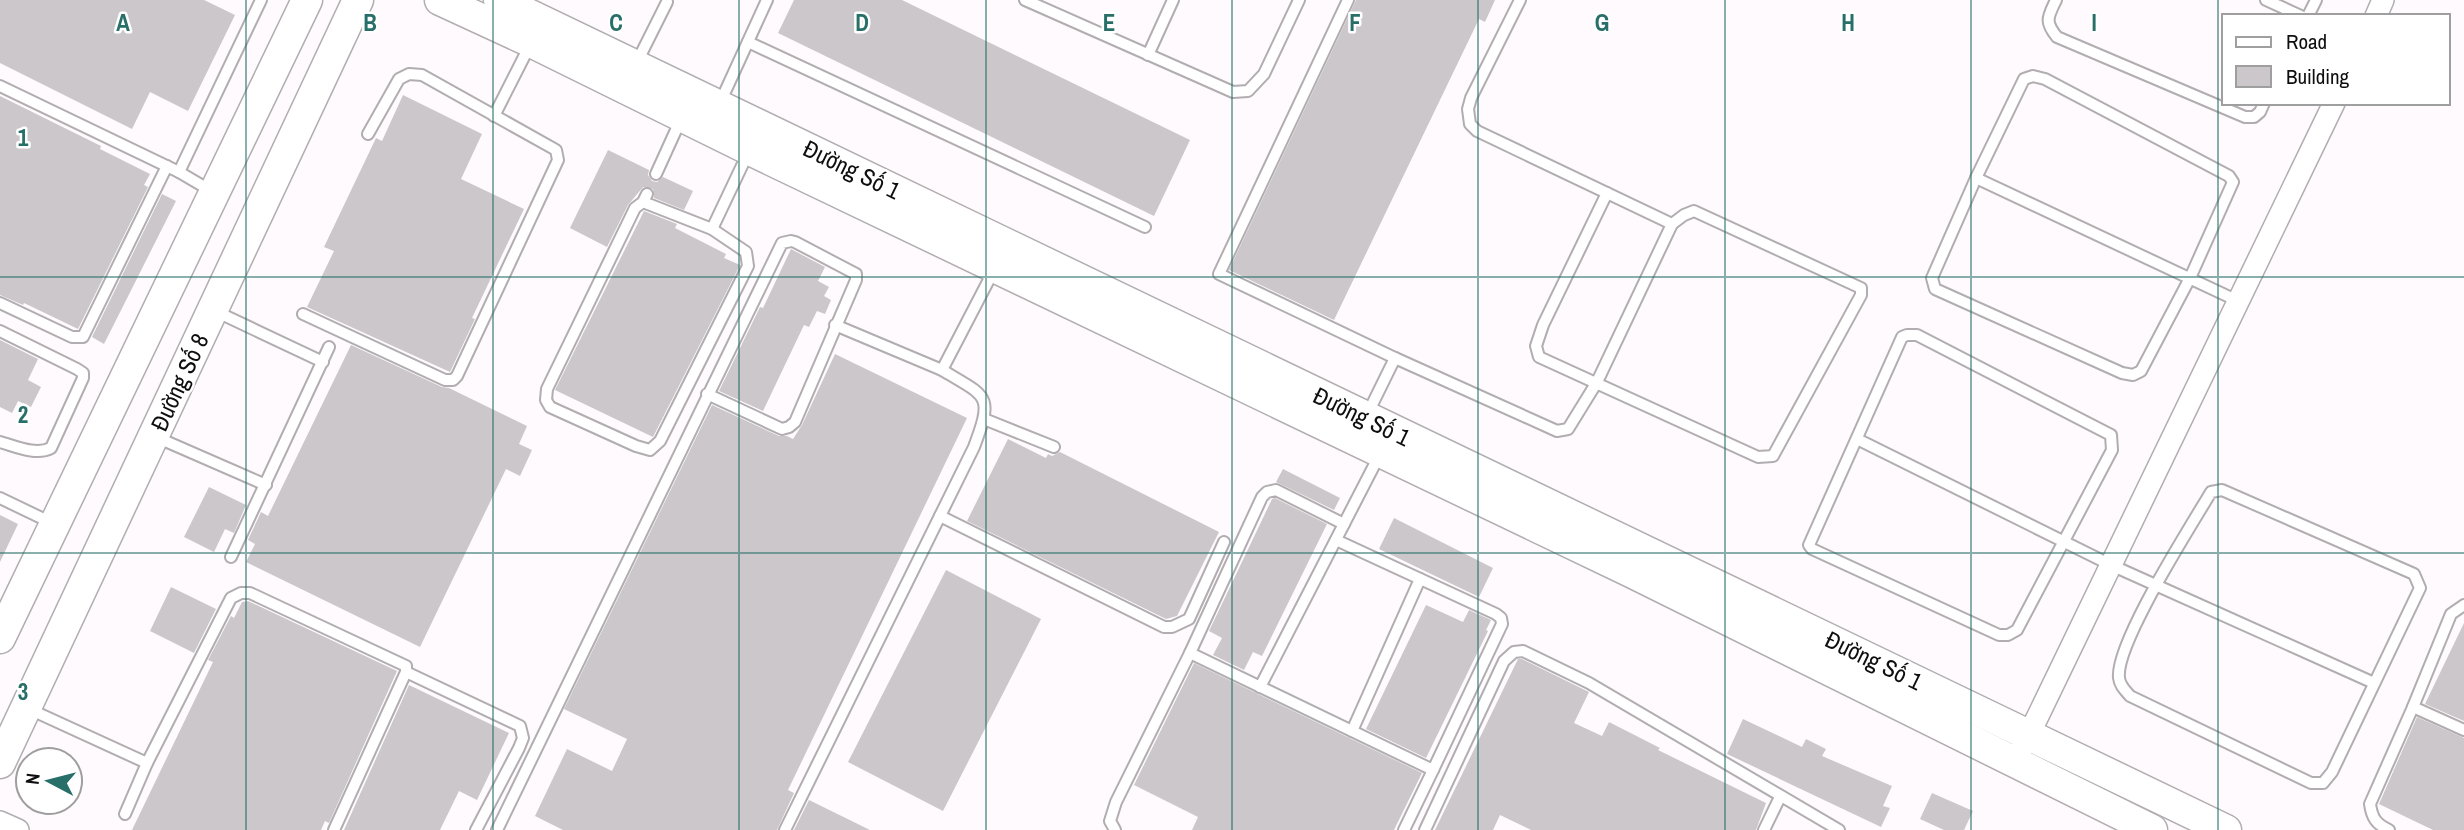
<svg xmlns="http://www.w3.org/2000/svg" width="2464" height="830" viewBox="0 0 2464 830" font-family="'Archivo Narrow',sans-serif">
  <style>
    .building { fill: #cbc7ca }
    .lines { fill: none; stroke-linecap: round; stroke-linejoin: round }
    .lane-casing { stroke: #b1adb0; stroke-width: 14 }
    .street-casing { stroke: #b1adb0; stroke-width: 24 }
    .secondary-casing { stroke: #b1adb0; stroke-width: 33 }
    .lane { stroke: #fff; stroke-width: 10 }
    .street { stroke: #fff; stroke-width: 21 }
    .secondary { stroke: #fff; stroke-width: 30 }
    .grid { fill: none; stroke: #276f68; stroke-width: 2; stroke-opacity: 0.55 }
    .labels { text-anchor: middle; dominant-baseline: central; stroke-width: 5; stroke-linejoin: round; paint-order: stroke }
    .street-label { font-size: 24px; fill: #0f0e0f; stroke: #fff }
    .grid-label { font-size: 23px; text-anchor: middle; font-weight: bold; fill: #276f68; stroke: #fff; stroke-width: 5; stroke-linejoin: round; paint-order: stroke }
  </style>
  <rect width="100%" height="100%" fill="#fefafd"/>
  <g class="building">
    <polygon points="0,0 204,0 235,15 188,111 150,92 132,129 0,63"/>
    <polygon points="794,0 902,0 1190,140 1154,216 778,33"/>
    <polygon points="1356,0 1495,0 1485,22 1479,19 1334,320 1229,270"/>
    <polygon points="403,95 482,134 461,179 524,209 472,318 475,319 450,372 307,307 334,251 324,247 376,138 382,141"/>
    <polygon points="0,96 101,146 100,149 150,174 144,185 148,187 78,329 24,303 23,305 0,295"/>
    <polygon points="608,150 649,170 648,175 652,181 657,182 663,177 693,191 684,210 654,198 653,189 643,187 628,205 607,247 570,228"/>
    <polygon points="162,194 176,201 104,344 92,337"/>
    <polygon points="644,211 677,224 675,228 726,254 724,258 740,265 653,437 555,390"/>
    <polygon points="791,249 825,267 818,281 829,287 824,296 831,300 825,314 817,311 809,327 804,325 763,411 719,391 760,307 763,308"/>
    <polygon points="0,340 38,359 28,380 41,387 31,407 18,401 12,413 0,407"/>
    <polygon points="351,345 442,387 449,388 527,426 519,444 532,450 520,476 506,469 420,647 246,562 255,544 248,540 261,512 268,516"/>
    <polygon points="835,354 967,418 788,790 794,793 777,830 563,830 535,816 567,749 612,771 627,739 564,709 712,405 779,436 787,436 793,439 802,425"/>
    <polygon points="1008,439 1046,458 1048,454 1052,456 1060,452 1219,532 1177,616 1166,619 967,521"/>
    <polygon points="1283,469 1340,498 1334,510 1276,482"/>
    <polygon points="209,487 246,505 234,533 225,529 214,552 184,537"/>
    <polygon points="1275,498 1327,524 1262,656 1253,652 1244,670 1213,655 1222,638 1209,631 1272,499"/>
    <polygon points="0,515 18,524 0,562"/>
    <polygon points="1394,518 1493,568 1479,597 1379,549"/>
    <polygon points="946,570 1041,619 943,811 848,762"/>
    <polygon points="171,587 216,609 194,653 150,631"/>
    <polygon points="248,601 397,671 329,823 325,821 321,830 132,830 213,662 208,660 231,616 234,618 242,602"/>
    <polygon points="1426,605 1463,622 1469,610 1491,620 1486,630 1488,631 1426,758 1366,729"/>
    <polygon points="2464,623 2464,721 2425,704"/>
    <polygon points="1518,659 1522,659 1589,692 1574,723 1602,736 1609,722 1660,748 1658,750 1766,803 1756,830 1531,830 1500,815 1493,830 1435,830"/>
    <polygon points="1194,663 1422,773 1394,830 1192,830 1198,817 1134,785"/>
    <polygon points="409,685 509,733 477,800 459,791 440,830 344,830"/>
    <polygon points="2417,717 2464,738 2464,830 2433,830 2379,804"/>
    <polygon points="1743,719 1802,747 1806,739 1826,749 1822,756 1892,786 1883,806 1890,808 1881,827 1727,754"/>
    <polygon points="1932,793 1973,811 1964,830 1944,830 1920,819"/>
    <polygon points="809,800 870,830 794,830"/>
  </g>
  <g class="lines">
    <defs>
      <g id="lane">
        <polyline points="1025,0 1233,92 1248,91 1264,74 1299,0"/>
        <polyline points="1348,0 1219,274 1395,358"/>
        <polyline points="1520,0 1471,98 1468,109 1470,124 1477,131 1672,224"/>
        <path d="M2056,0C2048,17 2044,21 2057,37L2245,117H2254L2260,112L2264,103"/>
        <polyline points="2266,0 2301,16"/>
        <polyline points="2308,16 2316,0"/>
        <polyline points="748,42 1145,227"/>
        <polyline points="1148,55 1173,0"/>
        <polyline points="637,62 667,2"/>
        <polygon points="2033,76 2045,79 2229,176 2233,182 2190,278 2141,371 2133,375 2122,373 1935,289 1932,278 1976,178 2024,79"/>
        <polyline points="0,86 179,172 213,192"/>
        <polyline points="719,105 767,0"/>
        <polyline points="494,116 531,43"/>
        <polyline points="179,172 261,0"/>
        <polyline points="656,174 681,119"/>
        <polyline points="1976,178 2238,301"/>
        <polyline points="643,202 712,229 746,252 748,266 660,441 650,450 636,446 550,407 546,400 547,389 635,208 643,202 647,194"/>
        <polyline points="712,229 748,153"/>
        <polyline points="0,303 72,337 83,337 167,166"/>
        <polyline points="215,311 323,362"/>
        <polyline points="303,314 445,380 453,380 457,376 558,160 556,150 422,75 409,74 399,79 368,134"/>
        <polyline points="835,325 942,370 995,268"/>
        <path d="M0,331L77,369L83,373V378L51,448C36,456 15,446 0,442"/>
        <polygon points="1907,335 1917,335 2111,435 2112,450 2017,630 2008,635 1999,635 1812,549 1809,545 1902,337"/>
        <polyline points="1367,415 1395,358 1557,431 1568,429 1597,382 1672,224 1684,215 1694,211 1861,288 1861,295 1773,456 1758,457 1539,357 1536,346 1543,325 1607,193"/>
        <polyline points="984,419 1054,447"/>
        <polyline points="156,437 266,485"/>
        <polyline points="1857,439 2111,565 2374,683"/>
        <path d="M2222,490L2414,574L2420,588L2332,772L2323,783H2311L2130,696C2125,690 2120,686 2119,678C2115,644 2191,526 2211,492Z"/>
        <polyline points="0,498 52,523"/>
        <polyline points="940,516 1164,627 1172,627 1189,619 1224,542"/>
        <polyline points="1336,540 1496,614 1501,618 1502,624 1433,770 1190,653 1262,497 1267,492 1276,490 1344,524"/>
        <polyline points="231,557 329,347"/>
        <polyline points="406,672 520,726 523,738 519,748 476,830"/>
        <polyline points="1260,687 1380,454"/>
        <polyline points="2413,707 2464,730"/>
        <polyline points="29,709 147,763 231,598 241,593 250,593 406,666 406,672 334,830"/>
        <polyline points="1352,731 1420,579"/>
        <polyline points="125,814 147,763"/>
        <polyline points="497,830 782,243 791,241 795,242 856,274 856,280 795,422 789,427 782,429 707,394"/>
        <path d="M785,830L974,447C994,394 987,397 942,370"/>
        <polyline points="1115,830 1110,821 1116,802 1190,653"/>
        <polyline points="1404,830 1433,770"/>
        <polyline points="1425,830 1504,661 1514,652 1523,651 1589,683 1839,830"/>
        <polyline points="1764,830 1780,797"/>
        <path d="M2389,830C2376,824 2372,818 2370,804L2413,707L2451,614L2464,605"/>
      </g>
      <g id="street">
        <polyline points="2376,16 2383,0"/>
        <polyline points="2023,747 2334,103"/>
        <polyline points="0,822 18,830"/>
      </g>
      <g id="secondary">
        <polyline points="440,0 531,42 750,150 1631,572 2152,830"/>
        <polyline points="499,0 2226,830"/>
        <polyline points="0,638 307,0"/>
        <polyline points="0,763 358,0"/>
      </g>
    </defs>
    <use href="#lane" class="lane-casing"/>
    <use href="#street" class="street-casing"/>
    <use href="#secondary" class="secondary-casing"/>
    <use href="#lane" class="lane"/>
    <use href="#street" class="street"/>
    <use href="#secondary" class="secondary"/>
  </g>
  <path class="grid" d="M246,0V830M493,0V830M739,0V830M986,0V830M1232,0V830M1478,0V830M1725,0V830M1971,0V830M2218,0V830M0,277H2464M0,553H2464"/>
  <g class="labels">
    <g class="street-label">
      <text transform="translate(852 169) rotate(26)">Đường Số 1</text>
      <text transform="translate(179 382) rotate(-65)">Đường Số 8</text>
      <text transform="translate(1362 416) rotate(26)">Đường Số 1</text>
      <text transform="translate(1874 660) rotate(26)">Đường Số 1</text>
    </g>
  </g>
  <g class="grid-label">
    <text x="123" y="31">A</text>
    <text x="370" y="31">B</text>
    <text x="616" y="31">C</text>
    <text x="862" y="31">D</text>
    <text x="1109" y="31">E</text>
    <text x="1355" y="31">F</text>
    <text x="1602" y="31">G</text>
    <text x="1848" y="31">H</text>
    <text x="2094" y="31">I</text>
    <text x="23" y="146">1</text>
    <text x="23" y="423">2</text>
    <text x="23" y="700">3</text>
  </g>
  <rect x="2222" y="14" width="228" height="91" fill="#ffffff" stroke="#9f9f9f" stroke-width="2"/>
  <rect x="2236" y="37" width="35" height="10" fill="#ffffff" stroke="#9f9f9f" stroke-width="2"/>
  <text x="2286" y="49" font-size="21" fill="#0f0e0f">Road</text>
  <rect x="2236" y="66" width="35" height="21" fill="#cbc7ca" stroke="#9f9f9f" stroke-width="2"/>
  <text x="2286" y="84" font-size="21" fill="#0f0e0f">Building</text>
  <g transform="translate(49 781) rotate(277)"><circle r="33" fill="#ffffff" stroke="#9f9f9f" stroke-width="2"/>
  <path d="M0-5L12 26L0 18L-12 26Z" fill="#276f68"/>
  <text y="-10" font-size="19" font-weight="bold" text-anchor="middle" fill="#0f0e0f">N</text>
  </g>
</svg>
